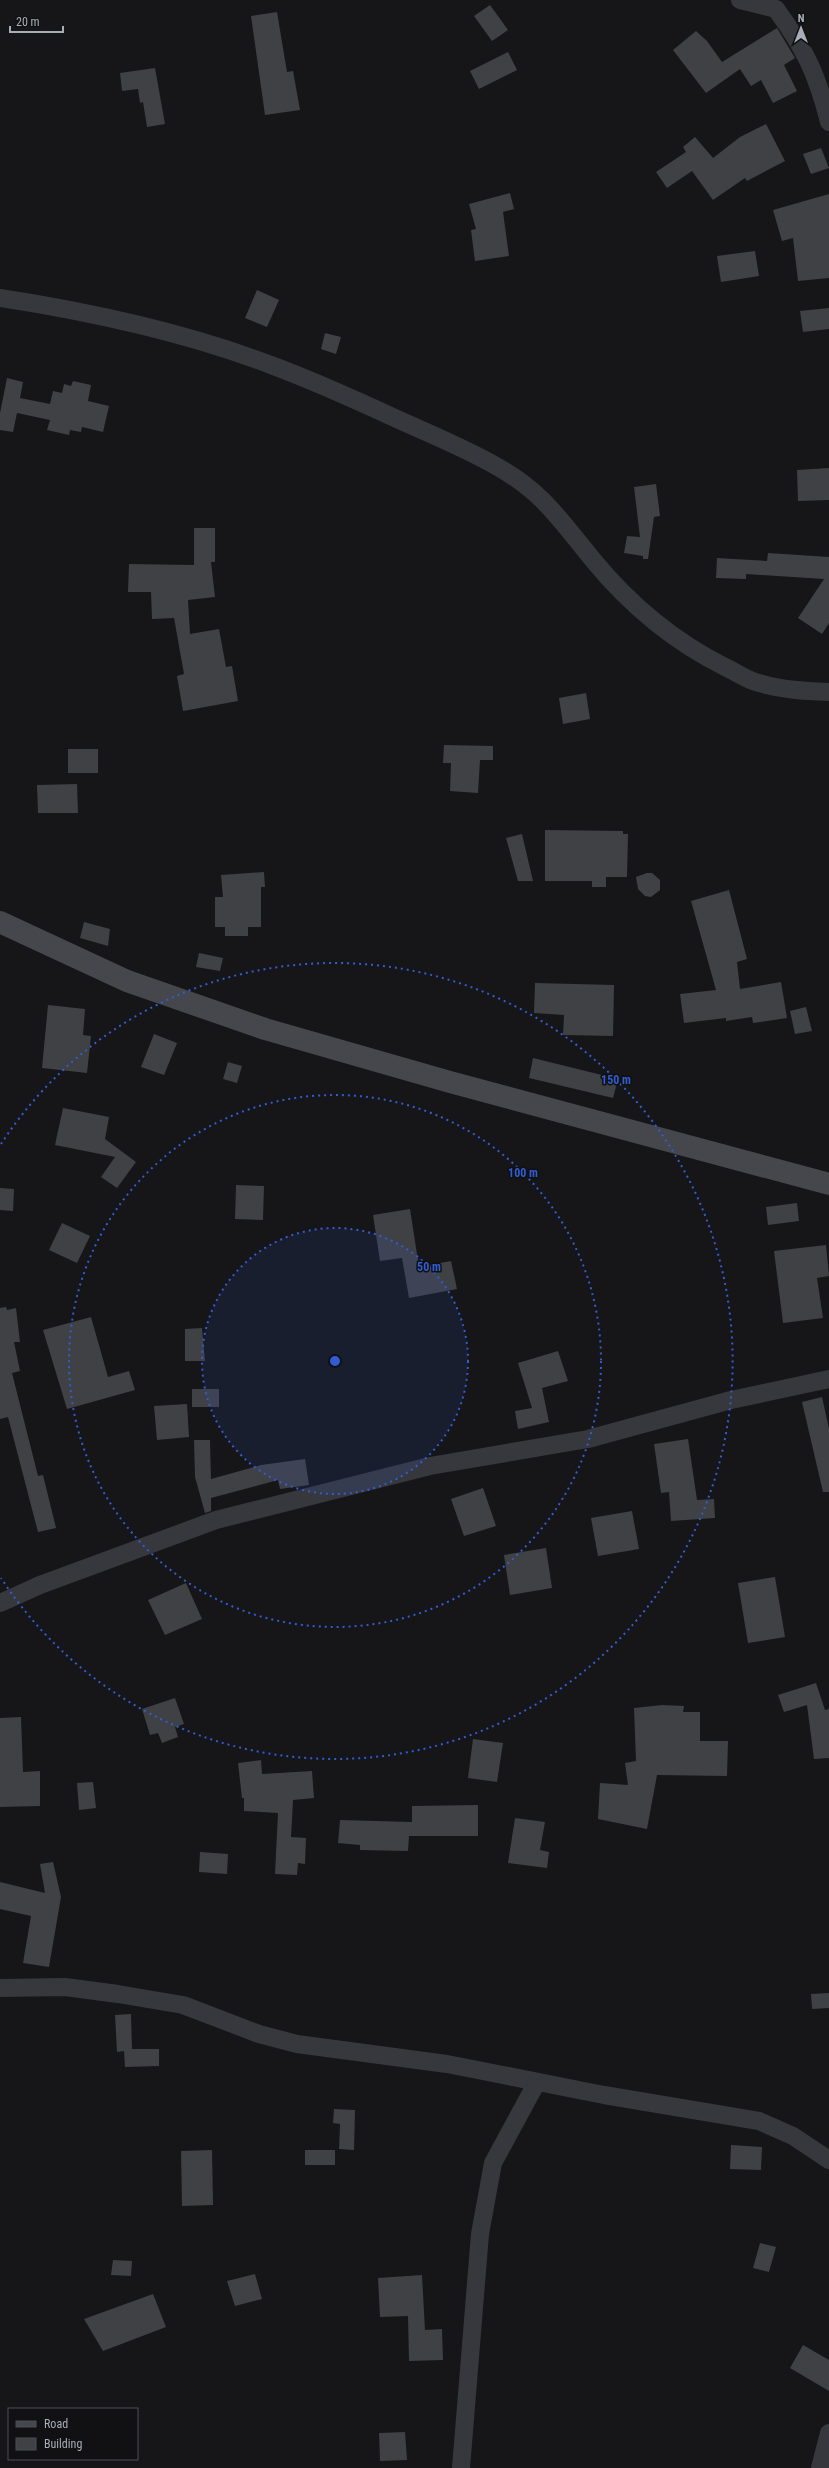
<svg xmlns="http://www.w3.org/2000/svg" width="829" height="2468" viewBox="0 0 829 2468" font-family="'Roboto Condensed',sans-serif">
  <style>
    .building { fill: #404145 }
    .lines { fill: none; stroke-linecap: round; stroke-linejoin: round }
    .street { stroke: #37383d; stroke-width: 18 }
    .secondary { stroke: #45474d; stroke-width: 22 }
    .ring { fill: none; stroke: #325cd3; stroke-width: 2; stroke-dasharray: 2 4 }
    .centre { fill: #325cd3; stroke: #111113; stroke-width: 2 }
    .ring-label { font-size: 12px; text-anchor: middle; font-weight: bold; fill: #325cd3; stroke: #111113; stroke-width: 3; stroke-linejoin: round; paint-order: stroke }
  </style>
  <rect width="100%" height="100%" fill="#161618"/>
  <g class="building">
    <polygon points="490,5 508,30 492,41 474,16"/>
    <polygon points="277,12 287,72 293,71 300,110 265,115 251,16"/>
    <polygon points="777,28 795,58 784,65 797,91 773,103 761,80 751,86 740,69 706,93 673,50 696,31 707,41 722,62"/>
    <polygon points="508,52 517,70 479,89 470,71"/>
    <polygon points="155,68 165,124 147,127 143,102 140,103 138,89 122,91 120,73"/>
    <polygon points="766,124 785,161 747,181 745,178 713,200 692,171 667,188 656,172 686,152 683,147 695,137 713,158 740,137"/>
    <polygon points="821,148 829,168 811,174 803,154"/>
    <polygon points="510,193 514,209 503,212 509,256 475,261 471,230 476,229 469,204"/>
    <polygon points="829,194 829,278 798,281 793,238 782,241 773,210"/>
    <polygon points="755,251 759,276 721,282 717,256"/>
    <polygon points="257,290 279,300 267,327 245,318"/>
    <polygon points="829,308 829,329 803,332 800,311"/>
    <polygon points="325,333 341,337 336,354 321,349"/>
    <polygon points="7,378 23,382 20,398 50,404 53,391 62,393 64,384 71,386 73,381 91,385 88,401 109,406 103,432 82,427 81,432 70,430 69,435 47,430 50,420 17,413 13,432 0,430 0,413"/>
    <polygon points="829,468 829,500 798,501 797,470"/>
    <polygon points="656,484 660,516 654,517 648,559 643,559 643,556 624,553 627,536 640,537 634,487"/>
    <polygon points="194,528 215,528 215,562 211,562 215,597 188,600 190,634 219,629 226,667 232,666 238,701 183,711 177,676 184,674 174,618 152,619 151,592 128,592 129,564 194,565"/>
    <polygon points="768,553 829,557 829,623 822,634 798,618 824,579 746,574 746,579 716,578 717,558 767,561"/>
    <polygon points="586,693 590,719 563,724 559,698"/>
    <polygon points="444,745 493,746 493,760 480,760 478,793 450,791 451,763 443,763"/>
    <rect x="68" y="749" width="30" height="24"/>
    <polygon points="77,784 78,813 38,813 37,785"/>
    <polygon points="545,830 623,831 623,834 628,834 627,877 606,877 606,887 592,887 592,881 545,881"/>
    <polygon points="522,834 533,881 518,881 506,838"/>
    <polygon points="264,872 265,887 261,887 261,927 248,927 248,936 225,936 225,927 215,927 215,897 223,897 221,875"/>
    <polygon points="647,873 652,873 660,880 660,890 651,897 645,896 638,889 636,877"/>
    <polygon points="729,890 747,959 737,962 740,989 781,982 787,1018 753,1023 752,1017 726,1021 726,1018 684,1023 680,994 716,990 691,901"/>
    <polygon points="84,922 110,929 108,946 80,938"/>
    <polygon points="199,953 223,958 220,971 196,967"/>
    <polygon points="535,983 614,985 613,1036 563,1035 564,1015 534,1013"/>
    <polygon points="48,1005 85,1009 83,1035 91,1036 87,1073 42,1068"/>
    <polygon points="806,1007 812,1031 795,1034 790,1011"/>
    <polygon points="154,1034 177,1043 164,1075 141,1067"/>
    <polygon points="533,1058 618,1079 613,1098 529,1078"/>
    <polygon points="228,1062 242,1066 237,1083 223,1079"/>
    <polygon points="63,1108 109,1117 105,1139 136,1162 117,1188 101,1177 115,1157 55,1145"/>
    <polygon points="236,1185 264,1186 263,1220 235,1219"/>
    <polygon points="0,1188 14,1189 13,1211 0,1210"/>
    <polygon points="797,1203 799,1221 768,1225 766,1207"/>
    <polygon points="410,1209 419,1267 451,1261 457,1289 409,1298 402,1258 380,1261 373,1215"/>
    <polygon points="62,1223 90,1236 77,1263 49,1250"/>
    <polygon points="826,1245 829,1276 817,1278 823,1318 783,1323 774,1251"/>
    <polygon points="6,1307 7,1310 16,1308 20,1342 14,1342 20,1371 12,1373 38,1476 43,1475 56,1528 38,1532 8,1417 0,1419 0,1308"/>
    <polygon points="91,1317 108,1377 129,1371 135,1390 67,1409 43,1330"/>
    <polygon points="202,1328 205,1361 185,1361 185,1329"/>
    <polygon points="558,1351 568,1381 542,1388 549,1422 518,1429 515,1411 532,1408 518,1363"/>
    <rect x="192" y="1389" width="27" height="18"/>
    <polygon points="822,1397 829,1429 829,1492 823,1492 802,1402"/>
    <polygon points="187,1404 189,1437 157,1440 154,1406"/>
    <polygon points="688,1439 697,1500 714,1499 715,1518 671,1521 669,1492 661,1493 654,1444"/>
    <polygon points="194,1440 210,1440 211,1479 261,1465 305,1459 309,1485 280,1489 278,1480 211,1498 211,1511 205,1513 195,1477"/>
    <polygon points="483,1488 496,1526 464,1536 451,1499"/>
    <polygon points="632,1511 639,1549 598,1556 591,1518"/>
    <polygon points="546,1548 552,1588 510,1595 504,1555"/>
    <polygon points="775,1577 785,1637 748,1643 738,1583"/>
    <polygon points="186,1583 202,1619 165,1635 148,1600"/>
    <polygon points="816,1683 825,1710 829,1709 829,1758 814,1759 807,1705 784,1712 778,1695"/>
    <polygon points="175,1698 184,1724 175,1727 178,1737 162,1743 158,1733 150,1735 142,1709"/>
    <polygon points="662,1705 684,1706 683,1712 700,1712 700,1741 728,1741 727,1776 657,1775 647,1829 598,1819 600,1783 628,1785 625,1763 636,1761 634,1708"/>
    <polygon points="21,1717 23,1772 40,1771 40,1806 0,1807 0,1718"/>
    <polygon points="473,1739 503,1743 497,1782 468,1778"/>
    <polygon points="261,1760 262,1774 312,1771 314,1798 293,1800 291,1837 306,1838 305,1864 298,1863 297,1875 275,1874 278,1813 244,1811 244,1798 242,1798 238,1763"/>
    <polygon points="93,1782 96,1808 79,1810 77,1783"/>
    <polygon points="478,1805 478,1836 409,1836 408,1851 360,1850 360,1845 338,1843 340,1820 412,1822 412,1806"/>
    <polygon points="515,1818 545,1822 540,1850 549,1852 547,1868 508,1863"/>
    <polygon points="200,1852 228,1854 227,1874 199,1872"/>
    <polygon points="53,1862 61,1897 49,1967 23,1963 31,1916 0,1909 0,1882 45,1893 40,1864"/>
    <polygon points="829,1993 829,2008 812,2009 811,1994"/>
    <polygon points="131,2014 132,2049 159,2049 159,2066 125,2067 124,2051 117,2052 115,2015"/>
    <polygon points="334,2109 355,2110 354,2150 339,2149 340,2124 333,2123"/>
    <polygon points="731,2145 762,2147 761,2170 730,2169"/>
    <polygon points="212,2150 213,2205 182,2206 181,2151"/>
    <rect x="305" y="2150" width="30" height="15"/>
    <polygon points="760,2243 776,2247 769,2272 753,2268"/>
    <polygon points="113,2260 132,2261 131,2276 111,2275"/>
    <polygon points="255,2274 262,2299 235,2306 227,2281"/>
    <polygon points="422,2275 425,2330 442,2329 443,2360 409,2361 408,2316 380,2317 378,2278"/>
    <polygon points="153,2294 166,2327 103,2351 84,2319"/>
    <polygon points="803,2345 829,2360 829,2391 790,2368"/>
    <polygon points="405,2432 407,2460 380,2461 379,2433"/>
  </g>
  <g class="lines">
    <g class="street">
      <path d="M740,0L776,9C805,49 817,74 829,122"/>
      <path d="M0,298C91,312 184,332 271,365C314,381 356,400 397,419C430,434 465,448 496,466C543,492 560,520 593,560C630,605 673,641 725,667C736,672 747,680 759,683C782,690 805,691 829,692"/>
      <polyline points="0,1603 40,1585 216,1520 430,1466 588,1439 731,1400 829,1379"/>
      <polyline points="0,1988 65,1987 118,1994 183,2005 259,2034 297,2044 447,2064 604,2095 759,2121 793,2136 829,2160"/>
      <polyline points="461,2468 480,2234 493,2163 537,2082"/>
      <polyline points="820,2468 829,2433"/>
    </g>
    <polyline class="secondary" points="0,922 127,981 265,1029 450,1082 829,1184"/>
  </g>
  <circle cx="335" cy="1361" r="133" fill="#325cd3" fill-opacity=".12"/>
  <g class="ring">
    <circle cx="335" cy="1361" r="133"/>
    <circle cx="335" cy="1361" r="266"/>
    <path d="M1 1144A398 398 0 1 1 1 1578"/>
  </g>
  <circle cx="335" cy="1361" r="6" class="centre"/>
  <g class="ring-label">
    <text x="616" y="1084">150 m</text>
    <text x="523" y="1177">100 m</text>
    <text x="429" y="1271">50 m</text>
  </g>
  <rect x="8" y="2408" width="130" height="52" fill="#111113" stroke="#4d4f55"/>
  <rect x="16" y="2421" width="20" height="6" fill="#45474d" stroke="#4d4f55"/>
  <text x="44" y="2428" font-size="12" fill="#a8adb8">Road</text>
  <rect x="16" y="2438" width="20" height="12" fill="#404145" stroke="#4d4f55"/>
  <text x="44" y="2448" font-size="12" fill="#a8adb8">Building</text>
  <g transform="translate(801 28)" stroke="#111113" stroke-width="3" paint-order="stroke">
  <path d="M0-3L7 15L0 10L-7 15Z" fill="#a8adb8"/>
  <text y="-6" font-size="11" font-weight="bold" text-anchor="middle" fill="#a8adb8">N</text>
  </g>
  <path d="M10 26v6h53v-6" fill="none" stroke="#a8adb8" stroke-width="2"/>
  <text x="16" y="26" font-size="12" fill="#a8adb8" stroke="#111113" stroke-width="3" paint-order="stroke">20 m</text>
</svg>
